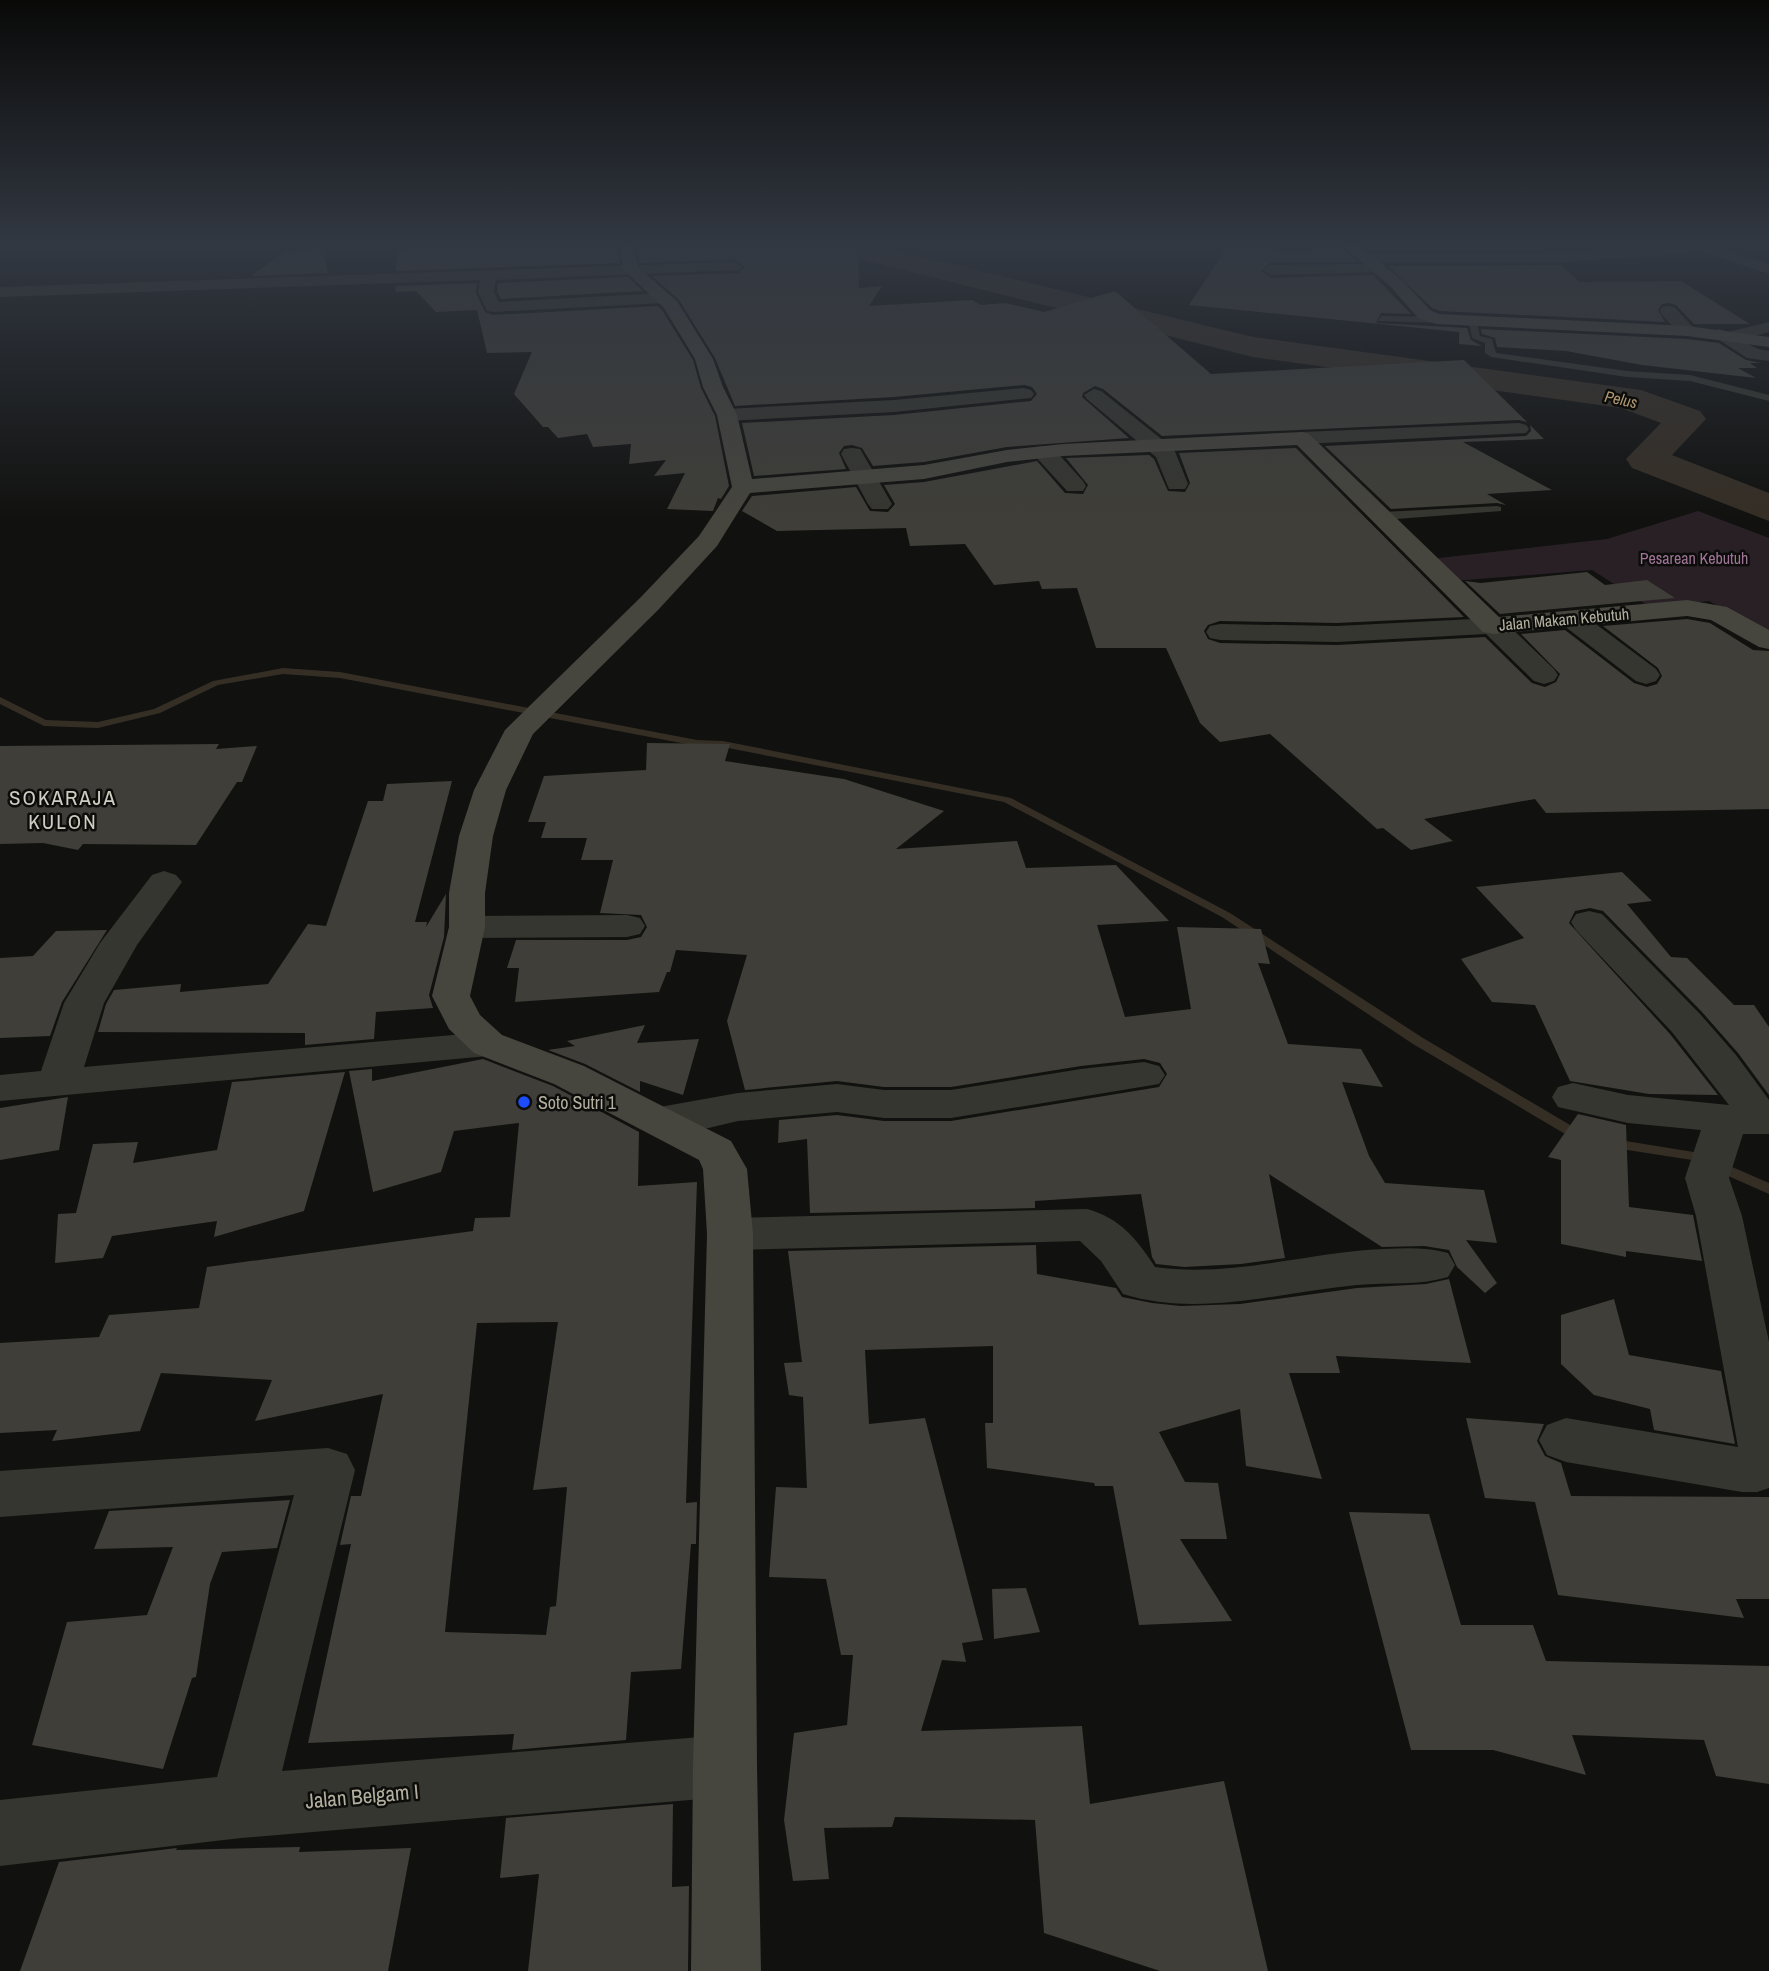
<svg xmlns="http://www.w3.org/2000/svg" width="1769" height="1971" viewBox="0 0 1769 1971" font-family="'Archivo Narrow',sans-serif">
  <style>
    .green { fill: #292026 }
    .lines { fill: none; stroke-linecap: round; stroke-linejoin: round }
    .stream { fill: #352e25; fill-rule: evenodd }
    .river { fill: #352e25; fill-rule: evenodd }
    .building { fill: #3f3e38; fill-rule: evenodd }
    .lane { fill: #363630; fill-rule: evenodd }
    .street { fill: #363630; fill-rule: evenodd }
    .secondary { fill: #46453e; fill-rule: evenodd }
    .poi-dot { fill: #1c4cfc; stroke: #0c0c0a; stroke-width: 2.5 }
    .labels { text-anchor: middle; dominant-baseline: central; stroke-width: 5; stroke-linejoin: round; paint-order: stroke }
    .far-water-label { font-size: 16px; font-style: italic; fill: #b19873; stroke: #0c0c0a }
    .far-park-label { font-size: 16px; fill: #9f7597; stroke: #0c0c0a }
    .far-street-label { font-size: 16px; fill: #b3af9f; stroke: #0c0c0a }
    .poi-label { font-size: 18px; fill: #b3af9f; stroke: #0c0c0a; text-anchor: start }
    .quarter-label { font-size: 21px; letter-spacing: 2px; fill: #cfcdc1; stroke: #0c0c0a }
    .near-street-label { font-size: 21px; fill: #b3af9f; stroke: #0c0c0a }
  </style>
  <rect width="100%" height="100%" fill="#11110f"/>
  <polygon class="green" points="1698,511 1769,538 1769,635 1709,601 1650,607 1592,570 1453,581 1430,559 1607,539"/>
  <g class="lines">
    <g class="stream">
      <polygon points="283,668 340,672 697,740 723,741 1011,798 1230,913 1423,1038 1587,1135 1589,1138 1587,1141 1577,1141 1413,1044 1222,917 1004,802 723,747 697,746 340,678 283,674 218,685 160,713 98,728 44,726 0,704 0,697 46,720 98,722 154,709 213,681"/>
      <polygon points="1613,1139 1700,1153 1769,1183 1769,1194 1692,1160 1608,1147 1606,1144 1608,1141"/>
    </g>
    <polygon class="river" points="820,244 869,244 1253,337 1641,390 1700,411 1706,419 1672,455 1769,493 1769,521 1632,468 1626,459 1661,423 1621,408 1253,357 823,250"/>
  </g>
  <g class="building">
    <polygon points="535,244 615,244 620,263 396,271 397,249"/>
    <polygon points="635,244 858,244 859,288 882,286 869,306 972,300 981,305 1005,303 1044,312 1115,291 1211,374 1464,360 1527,422 1519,420 1162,436 1103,389 1095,386 1083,393 1082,397 1129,438 1007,447 924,462 873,466 862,448 852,445 844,446 839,453 846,469 754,476 742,423 894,415 1031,401 1037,394 1032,387 1024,385 894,397 735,406 715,358 679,300 652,276 739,273 745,267 734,259 640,263"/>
    <polygon points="1452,244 1532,244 1540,250 1370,250 1363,245"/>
    <polygon points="1309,245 1339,245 1357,262 1271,262 1261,271 1271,278 1373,275 1411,314 1381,313 1376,323 1467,328 1471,340 1482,346 1459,344 1459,332 1189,305 1228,246 1314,252"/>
    <polygon points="322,248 328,273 251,276 286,251"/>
    <polygon points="1560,265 1580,282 1681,281 1750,324 1694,324 1676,305 1668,303 1662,304 1658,310 1665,322 1440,311 1432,308 1388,266"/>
    <polygon points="628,277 643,291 501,299 497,292 498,283"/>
    <polygon points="477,283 476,293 485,312 493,315 658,306 662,310 693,360 701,388 715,416 729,486 721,499 718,498 713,511 667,509 685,473 654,476 666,460 629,464 631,444 593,447 587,434 558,438 548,427 543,427 514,394 532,352 487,353 477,310 436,312 416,291 395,292 396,286"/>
    <polygon points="1481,329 1687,339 1719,343 1746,360 1761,363 1750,363 1757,368 1738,368 1756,378 1642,365 1566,351 1497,347 1495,338 1482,334"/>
    <polygon points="1530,425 1544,439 1463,442 1552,490 1487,494 1506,505 1497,503 1391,509 1325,446 1526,436 1531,431"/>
    <polygon points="1296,448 1464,617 1337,623 1220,621 1208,625 1204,631 1208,639 1220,643 1337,645 1485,637 1532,683 1545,687 1556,682 1560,674 1521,634 1565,630 1634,683 1647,687 1657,684 1662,676 1658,668 1603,626 1687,619 1710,623 1753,650 1769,651 1769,809 1546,813 1535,799 1424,819 1453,841 1411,850 1383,828 1377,829 1270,734 1220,742 1200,723 1166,648 1096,648 1077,588 1042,589 1039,581 994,585 965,544 910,546 906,528 777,531 742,511 752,496 856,487 870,511 888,512 895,504 884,485 924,482 1037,461 1065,493 1083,494 1088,485 1066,458 1149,455 1154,459 1168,491 1185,492 1190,483 1179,453"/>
    <polygon points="1587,572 1605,585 1647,580 1675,598 1500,614 1465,581 1481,583"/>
    <polygon points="647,743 730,744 725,761 844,779 944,811 896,849 1017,841 1026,868 1116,865 1169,921 1097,925 1125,1017 1191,1009 1177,927 1261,929 1270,964 1258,963 1288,1044 1361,1049 1383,1087 1342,1082 1369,1156 1385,1183 1484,1190 1497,1243 1466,1240 1497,1283 1485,1293 1457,1267 1449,1250 1424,1246 1382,1247 1269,1174 1285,1258 1241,1264 1184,1267 1156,1264 1152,1257 1141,1194 1035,1201 1035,1208 810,1213 807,1139 778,1143 779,1120 837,1115 884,1121 951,1121 1159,1087 1167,1074 1160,1063 1144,1059 1081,1066 951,1087 884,1087 837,1081 745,1090 727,1021 747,955 676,950 670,972 667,972 659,992 515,1002 519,968 507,968 516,940 627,940 641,937 647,927 641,915 600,913 613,860 581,860 587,838 541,838 546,822 528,822 544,776 646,770"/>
    <polygon points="219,744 216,749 257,746 242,782 237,782 196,845 83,844 78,850 43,843 0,844 0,746"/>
    <polygon points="452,781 415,922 427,922 426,927 446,894 444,937 429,995 433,1008 376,1012 374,1039 305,1045 305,1033 98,1032 106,1004 114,990 181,984 180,992 268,984 308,924 326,926 368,801 383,801 387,784"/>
    <polygon points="1622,872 1652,901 1627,904 1671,957 1687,958 1734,1005 1754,1005 1769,1027 1769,1095 1738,1053 1702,1012 1603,911 1590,908 1575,911 1569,923 1670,1034 1718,1095 1649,1094 1570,1081 1535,1005 1492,1002 1461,959 1524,938 1476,887"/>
    <polygon points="107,930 62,1002 50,1036 0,1038 0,958 33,956 56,931"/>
    <polygon points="645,1025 637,1043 699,1039 683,1095 640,1081 640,1092 585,1064 548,1050 575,1046 567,1041"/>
    <path d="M483,1059L553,1086L639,1132L638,1186L697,1182L686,1503L697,1502L696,1544H691L681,1669L631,1672L626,1740L512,1750L514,1734L308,1743L351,1544L340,1545L351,1496H361L383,1394L255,1421L272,1380L161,1373L140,1431L52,1441L57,1430L0,1433V1343L99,1337L109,1315L199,1308L207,1267L473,1231L475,1218L510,1217L519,1123L454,1131L441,1172L373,1192L349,1071L372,1069V1081ZM558,1322L533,1490L567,1487L556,1606L550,1607L546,1635L445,1632L477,1323Z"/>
    <polygon points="345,1072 304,1211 214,1237 217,1221 112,1236 103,1258 55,1263 58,1214 76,1213 93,1144 138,1142 133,1163 217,1150 232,1082"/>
    <polygon points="68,1097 59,1150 0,1160 0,1108"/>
    <polygon points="1578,1114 1626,1125 1629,1207 1693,1215 1702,1261 1626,1251 1626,1257 1561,1244 1561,1160 1548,1157"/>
    <polygon points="1036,1245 1037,1274 1116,1288 1122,1297 1152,1303 1181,1306 1240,1304 1357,1288 1426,1284 1449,1279 1471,1363 1336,1356 1340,1373 1289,1373 1322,1479 1246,1466 1240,1409 1159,1432 1185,1482 1218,1483 1227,1539 1180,1539 1232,1621 1139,1625 1113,1486 1095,1486 1094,1483 987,1468 985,1423 993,1423 993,1346 865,1350 869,1424 925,1418 983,1640 962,1643 966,1662 942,1660 921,1731 1082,1726 1090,1804 1224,1781 1268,1971 1160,1971 1044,1933 1035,1820 895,1817 892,1827 824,1828 829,1879 793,1881 784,1820 794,1733 847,1725 853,1655 841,1655 826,1579 769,1577 776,1487 807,1488 803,1397 789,1395 784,1363 802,1362 788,1251"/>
    <polygon points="1614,1299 1629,1355 1721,1371 1735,1444 1654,1430 1650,1409 1594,1395 1561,1364 1561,1315"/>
    <polygon points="1466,1418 1544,1424 1537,1441 1545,1456 1561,1463 1571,1496 1769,1497 1769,1599 1736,1599 1744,1618 1558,1595 1535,1502 1485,1498"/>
    <polygon points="290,1500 277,1548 222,1552 210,1584 196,1677 192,1678 163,1769 32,1745 67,1622 147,1615 173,1547 94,1549 109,1511"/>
    <polygon points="1349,1512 1429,1514 1461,1625 1533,1625 1546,1661 1769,1666 1769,1784 1716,1776 1704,1740 1572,1735 1586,1775 1493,1750 1411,1750"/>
    <polygon points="1026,1588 1040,1632 994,1639 992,1589"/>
    <polygon points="673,1804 672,1887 689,1886 688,1971 528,1971 539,1874 500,1878 506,1818"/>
    <polygon points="300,1847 299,1852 411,1848 388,1971 20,1971 59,1862 177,1848 176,1850"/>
  </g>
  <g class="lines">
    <g class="lane">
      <polygon points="1381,316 1443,317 1447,320 1443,323 1378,321"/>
      <polygon points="1473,319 1477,322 1480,336 1492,339 1496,353 1627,371 1690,375 1769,395 1769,401 1690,381 1627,377 1491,357 1485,353 1485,343 1472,338 1469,322"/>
      <polygon points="1497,506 1501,507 1501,511 1383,520 1377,516 1383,512"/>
    </g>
    <g class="street">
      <polygon points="1686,244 1709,244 1769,264 1769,274 1704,252 1548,263 1366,263 1358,258 1366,253 1548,253"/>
      <polygon points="734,262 742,267 739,270 496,280 494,292 499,302 663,293 671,298 663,303 493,312 487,311 478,292 480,280 0,297 0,287"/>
      <polygon points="1379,264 1387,269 1384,272 1271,275 1263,270 1271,265"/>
      <polygon points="1668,306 1674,307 1693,327 1696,331 1693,335 1681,335 1662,315 1660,311 1662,307"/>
      <polygon points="1769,322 1769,332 1741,340 1758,349 1769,351 1769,361 1747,358 1710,334 1719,329 1728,332"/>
      <polygon points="1024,388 1031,390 1034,394 1031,398 894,412 727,421 720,419 717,415 720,411 727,409 894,400"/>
      <polygon points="1094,389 1101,391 1174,449 1188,484 1185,489 1169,489 1156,457 1087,399 1084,395"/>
      <polygon points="1519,423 1526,425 1529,429 1526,433 1302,444 1295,442 1292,438 1295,434 1302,432"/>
      <polygon points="1044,446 1052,447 1083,481 1086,486 1083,491 1067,491 1036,457 1033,452 1036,447"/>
      <polygon points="852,448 860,449 863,454 892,504 888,509 872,509 868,504 841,454 844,449"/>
      <polygon points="1572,611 1581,613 1656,669 1660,675 1656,681 1646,684 1636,681 1563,625 1559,619 1563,613"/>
      <polygon points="1493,618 1503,620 1554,669 1558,675 1554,681 1544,684 1534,681 1486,634 1337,642 1220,640 1210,638 1206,632 1210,626 1220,624 1337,626"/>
      <polygon points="164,871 176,875 182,882 137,945 104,1003 84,1067 488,1032 502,1035 508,1044 502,1053 488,1056 0,1101 0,1075 41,1071 64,1003 100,943 152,875"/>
      <polygon points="1589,911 1602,914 1700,1014 1736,1055 1769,1100 1769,1134 1743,1134 1729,1178 1742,1216 1769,1342 1769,1488 1757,1492 1742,1492 1566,1462 1547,1455 1539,1440 1547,1425 1566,1418 1738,1447 1696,1216 1685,1178 1701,1130 1628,1123 1558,1107 1552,1097 1558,1087 1573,1083 1628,1095 1729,1105 1672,1032 1576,930 1571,922 1576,914"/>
      <polygon points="627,915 640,918 645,926 640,934 627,937 467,938 454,935 449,927 454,919 467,916"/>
      <polygon points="1144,1062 1159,1066 1165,1075 1159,1084 951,1118 884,1118 837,1112 738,1121 700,1130 658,1134 643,1130 637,1120 643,1110 738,1093 837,1084 884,1090 951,1090 1081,1069"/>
      <path d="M1087,1209C1120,1218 1137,1239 1155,1267C1232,1278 1308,1252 1384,1249C1406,1248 1427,1247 1448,1253L1455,1265L1448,1277C1418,1286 1388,1282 1357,1285C1279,1292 1201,1318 1123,1294L1101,1261L1080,1241L730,1250L714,1246L707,1234L714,1222L730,1218Z"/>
      <polygon points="328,1448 347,1454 355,1470 282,1771 725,1735 747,1744 757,1766 747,1788 725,1797 241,1838 0,1866 0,1800 217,1777 294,1495 0,1517 0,1471"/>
    </g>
    <g class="secondary">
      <polygon points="618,244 632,244 639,268 677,301 713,359 723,387 737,415 752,479 924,465 1007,450 1063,444 1302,432 1309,434 1499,617 1687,600 1727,607 1769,630 1769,649 1759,647 1711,620 1687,616 1493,634 1483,632 1297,445 1063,456 1007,462 924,479 750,493 717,546 659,609 533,734 506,790 493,836 485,893 485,927 470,996 480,1015 502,1035 584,1066 731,1141 747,1169 753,1234 757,1766 761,1971 691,1971 693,1766 707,1234 703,1169 699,1160 554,1084 474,1053 449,1029 432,996 449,927 449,893 459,836 474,790 505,730 641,597 699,536 732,487 717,415 703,387 695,359 664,308 624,270"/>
      <polygon points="1341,244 1358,244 1403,281 1430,310 1439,314 1687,326 1769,337 1769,347 1687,336 1436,324 1418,318 1391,287"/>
    </g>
  </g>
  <linearGradient id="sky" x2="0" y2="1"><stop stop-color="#090908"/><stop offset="0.47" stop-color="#323842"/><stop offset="1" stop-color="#323842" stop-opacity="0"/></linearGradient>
  <rect width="1769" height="520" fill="url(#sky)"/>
  <circle class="poi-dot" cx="524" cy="1102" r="7"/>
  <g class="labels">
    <g class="far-water-label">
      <text transform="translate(1621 399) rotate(12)">Pelus</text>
    </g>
    <g class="far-park-label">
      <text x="1694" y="558">Pesarean Kebutuh</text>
    </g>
    <g class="far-street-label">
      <text transform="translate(1564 619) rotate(-5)">Jalan Makam Kebutuh</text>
    </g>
    <g class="poi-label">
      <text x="538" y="1102">Soto Sutri 1</text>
    </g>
    <g class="quarter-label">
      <text x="63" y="797">SOKARAJA<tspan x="63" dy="24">KULON</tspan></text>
    </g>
    <g class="near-street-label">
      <text transform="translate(362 1796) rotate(-5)">Jalan Belgam I</text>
    </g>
  </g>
</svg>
